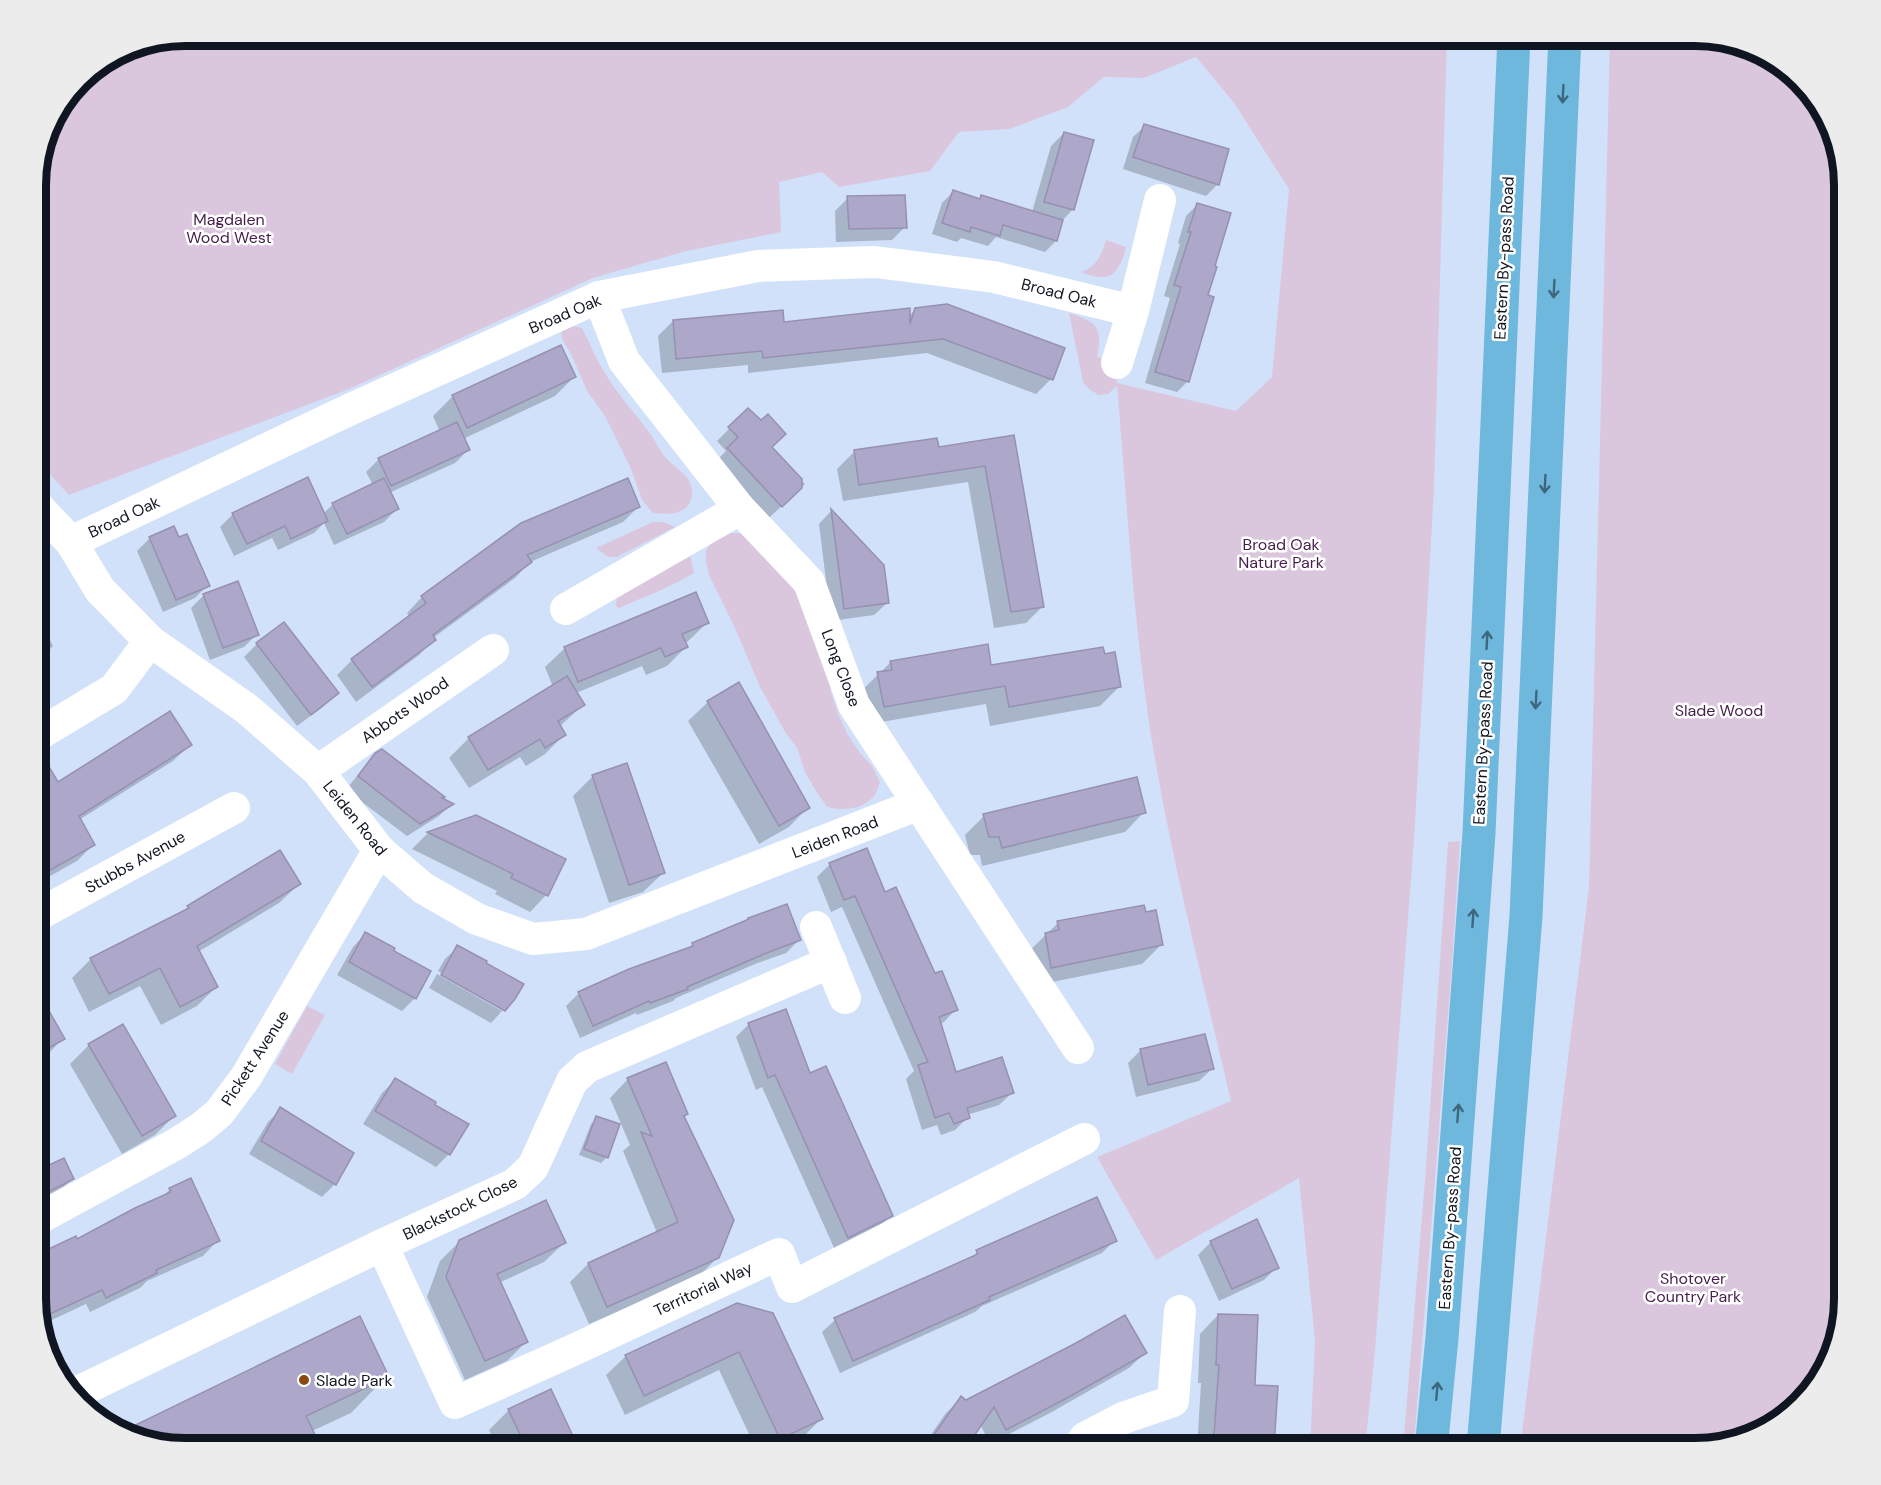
<svg xmlns="http://www.w3.org/2000/svg" width="1881" height="1485" viewBox="0 0 1881 1485" font-family="'DM Sans',sans-serif">
  <style>
    .green { fill: #dbc7dd }
    .shadow { fill: #0003 }
    .lines { fill: none; stroke-linecap: round; stroke-linejoin: round }
    .stream { stroke: #72abad; stroke-width: 9 }
    .building { fill: #ada7c9; stroke: #9690b1; stroke-width: 1.5 }
    .minor { stroke: #fff; stroke-width: 32 }
    .highway { stroke: #6db8dc; stroke-width: 33 }
    .oneway { stroke: #3e677e }
    .poi-dot { fill: #894912; stroke: #fff; stroke-width: 2 }
    .labels { text-anchor: middle; dominant-baseline: central; stroke-width: 5; stroke-linejoin: round; paint-order: stroke }
    .park-label { font-size: 16px; fill: #451e4a; stroke: #fff }
    .street-label { font-size: 16px; fill: #101621; stroke: #fff }
    .poi-label { font-size: 16px; fill: #101621; stroke: #fff; text-anchor: start }
    .rim { fill: none; stroke: #101621; stroke-width: 8 }
  </style>
  <rect width="100%" height="100%" fill="#d2e1fa"/>
  <g class="green">
    <path d="M186,36H1447L1434,489L1414,840L1375,1351L1365,1449H1310L1315,1341L1299,1178L1156,1260L1097,1157L1231,1101C1205,990 1176,878 1156,765C1134,641 1128,512 1117,386L1108,394L1099,395L1090,390L1083,382L1069,313C1097,322 1103,327 1097,357L1113,360L1117,383L1236,411L1272,377L1289,189L1234,103L1196,57L1144,78L1104,77L1068,107L1009,129L959,132L930,171L839,187L822,172L779,182L781,232L686,251L593,278L349,389L69,495L36,459V176L52,119L87,73L129,47Z"/>
    <polygon points="1610,36 1696,36 1752,47 1794,73 1830,120 1845,186 1845,1300 1834,1356 1808,1398 1761,1434 1695,1449 1520,1449 1589,887"/>
    <path d="M1106,240L1126,247C1119,275 1110,284 1081,272C1097,267 1101,255 1106,240Z"/>
    <path d="M573,326L582,328C590,343 596,359 605,373C617,394 634,412 649,432C655,440 660,451 666,458C676,469 694,477 692,494C690,515 669,515 653,513L642,500L631,469L605,416L587,391L572,356L563,341L561,333L565,328Z"/>
    <polygon points="653,522 664,522 675,527 617,557 608,557 596,548"/>
    <path d="M731,533H742L789,581L801,600L830,674L831,693L839,716L848,735L860,753L872,766L880,782C878,786 877,793 874,796C863,810 843,811 827,807L816,791L805,772L797,748L785,732L760,687L735,628L709,575L706,562V551L711,542Z"/>
    <path d="M689,550L694,573C671,587 644,597 619,608L616,606L617,596Z"/>
    <polygon points="1460,841 1452,965 1414,1445 1414,1449 1403,1449 1426,1167 1448,842"/>
    <polygon points="307,1006 325,1015 292,1074 275,1064"/>
  </g>
  <g class="shadow">
    <polygon points="1145,126 1218,184 1206,196 1123,169 1133,137"/>
    <polygon points="1064,133 1073,209 1062,221 1056,241 1045,252 996,237 988,246 961,238 957,242 932,234 942,203 953,192 978,200 981,197 1032,212 1051,146"/>
    <polygon points="848,198 905,227 892,240 836,242 835,211"/>
    <polygon points="1197,205 1207,297 1188,381 1177,392 1145,383 1170,298 1164,296 1180,244 1178,243 1186,216"/>
    <polygon points="916,309 1051,379 1036,394 927,353 748,373 748,365 662,373 658,336 673,321 783,324 908,317"/>
    <polygon points="560,347 574,377 555,396 463,439 468,450 455,463 389,493 397,509 384,522 334,545 324,523 314,533 278,550 272,538 234,556 220,527 233,514 323,514 333,504 373,485 366,472 379,459 440,432 433,416 452,397"/>
    <polygon points="748,410 770,447 805,484 769,518 715,462 726,451 717,441"/>
    <polygon points="1012,437 1043,606 1026,623 994,628 968,482 843,501 837,469 854,452 937,448"/>
    <polygon points="638,507 623,522 530,562 515,578 433,638 434,639 419,655 356,702 337,675 352,660 410,617 407,613 422,597"/>
    <polygon points="831,511 882,566 887,603 874,615 831,621 819,524"/>
    <polygon points="150,538 208,585 195,598 163,612 137,551"/>
    <polygon points="204,595 257,634 244,647 210,660 191,608"/>
    <polygon points="707,623 685,644 686,647 667,666 646,675 642,666 576,693 583,705 559,727 564,735 545,754 526,766 520,757 469,788 449,758 469,738 553,687 545,667 565,648"/>
    <polygon points="284,624 337,693 324,706 297,726 244,657 257,644"/>
    <polygon points="44,628 53,646 40,660 48,676 36,688 36,632"/>
    <polygon points="891,662 990,666 1119,687 1100,706 990,726 986,704 864,725 859,693"/>
    <polygon points="708,702 808,807 789,827 759,844 688,721"/>
    <polygon points="190,745 173,761 79,820 93,845 77,861 36,884 36,763 57,784"/>
    <polygon points="376,754 441,799 451,804 439,816 407,836 346,790 363,768"/>
    <polygon points="593,776 663,873 643,892 609,903 573,796"/>
    <polygon points="1144,812 1125,832 982,866 980,855 970,855 965,835 984,816"/>
    <polygon points="476,816 546,895 530,912 495,894 497,891 412,849 428,833"/>
    <polygon points="830,864 885,894 956,1009 944,1022 940,1024 955,1074 1012,1093 999,1105 967,1115 968,1117 955,1130 941,1135 937,1125 922,1130 906,1079 914,1071 842,907 831,912 817,877"/>
    <polygon points="299,884 279,903 198,952 216,987 197,1006 161,1025 140,986 89,1012 72,978 91,959 182,913 188,907"/>
    <polygon points="1058,923 1161,945 1142,964 1032,986 1026,954"/>
    <polygon points="365,934 415,998 402,1011 337,975 353,947"/>
    <polygon points="799,940 786,953 755,964 676,998 673,1001 637,1015 636,1013 580,1038 566,1006 579,993 688,949 693,944"/>
    <polygon points="458,947 484,964 504,1009 438,971 445,959"/>
    <polygon points="437,974 502,1011 491,1023 429,988"/>
    <polygon points="36,984 41,992 38,994 63,1038 51,1051 36,1059"/>
    <polygon points="749,1024 809,1075 891,1215 878,1228 835,1250 762,1087 756,1090 736,1037"/>
    <polygon points="89,1045 174,1116 155,1135 122,1154 70,1064"/>
    <polygon points="1140,1051 1212,1069 1199,1081 1136,1097 1128,1063"/>
    <polygon points="628,1079 687,1114 683,1118 718,1257 699,1276 589,1324 570,1282 588,1264 657,1233 623,1151 630,1145 610,1098"/>
    <polygon points="395,1080 449,1154 436,1167 363,1124 382,1093"/>
    <polygon points="281,1109 335,1184 322,1197 249,1154 268,1122"/>
    <polygon points="597,1118 607,1157 601,1163 579,1155 591,1124"/>
    <polygon points="41,1149 49,1167 72,1179 59,1192 36,1203 36,1151"/>
    <polygon points="170,1189 218,1240 203,1256 147,1281 140,1288 90,1312 86,1304 41,1325 36,1309 77,1241 161,1198"/>
    <polygon points="1115,1240 1102,1253 982,1306 975,1312 840,1373 822,1332 835,1320 970,1259 977,1252"/>
    <polygon points="460,1241 564,1243 544,1262 499,1283 526,1342 507,1361 465,1380 427,1297 440,1261"/>
    <polygon points="1211,1242 1277,1267 1264,1280 1219,1301 1198,1255"/>
    <polygon points="737,1304 821,1419 802,1438 778,1449 756,1449 719,1370 625,1415 606,1375 626,1356"/>
    <polygon points="1218,1315 1253,1386 1272,1447 1270,1449 1197,1449 1201,1383 1198,1383 1200,1334"/>
    <polygon points="1145,1353 1129,1368 1050,1413 990,1444 980,1424 963,1449 921,1449 946,1413 961,1398 966,1401"/>
    <polygon points="387,1376 351,1413 312,1431 185,1449"/>
    <polygon points="509,1410 578,1449 498,1449 489,1430"/>
  </g>
  <g class="lines">
    <polyline class="stream" points="1818,107 1832,129"/>
  </g>
  <g class="building">
    <polygon points="1144,124 1229,149 1219,185 1133,157"/>
    <polygon points="1064,132 1094,140 1074,210 1044,202"/>
    <polygon points="953,190 980,199 981,195 1063,220 1057,241 1003,225 1000,236 971,227 970,232 942,223"/>
    <polygon points="905,195 907,228 849,229 847,196"/>
    <polygon points="1197,203 1231,213 1215,266 1217,267 1208,295 1214,297 1189,382 1155,372 1181,287 1174,285 1191,232 1188,232"/>
    <polygon points="947,304 1065,348 1053,380 943,339 763,358 762,351 676,359 673,320 783,310 784,322 910,308 910,324 915,308"/>
    <polygon points="561,345 576,377 467,428 452,395"/>
    <polygon points="748,408 761,420 768,414 786,434 772,447 802,479 802,488 782,507 727,448 738,437 728,427"/>
    <polygon points="457,422 470,450 391,486 378,458"/>
    <polygon points="1014,435 1044,607 1011,612 985,466 859,485 854,450 937,438 939,447"/>
    <polygon points="308,477 328,521 291,539 285,526 247,544 232,513"/>
    <polygon points="384,478 399,509 347,534 332,503"/>
    <polygon points="628,478 640,507 527,555 532,562 433,635 436,640 372,687 351,659 426,603 421,596 521,523"/>
    <polygon points="831,509 884,565 889,603 844,609"/>
    <polygon points="174,526 179,537 187,534 210,586 176,600 149,537"/>
    <polygon points="238,581 259,635 223,648 203,594"/>
    <polygon points="696,592 709,623 682,634 688,647 665,657 661,648 578,682 564,647"/>
    <polygon points="284,622 339,693 311,715 256,643"/>
    <polygon points="988,644 991,665 1103,647 1105,654 1115,652 1121,687 1009,707 1005,686 884,707 877,672 892,670 890,661"/>
    <polygon points="567,676 585,705 558,721 566,735 545,748 540,739 488,770 468,737"/>
    <polygon points="739,682 810,808 779,826 707,701"/>
    <polygon points="170,711 192,745 79,816 95,845 36,878 36,754 41,753 58,782"/>
    <polygon points="382,749 445,797 442,798 454,804 420,824 358,776 375,753"/>
    <polygon points="627,763 665,873 629,885 592,775"/>
    <polygon points="1137,777 1146,813 1002,848 999,837 989,837 983,814"/>
    <polygon points="476,815 566,859 548,896 511,878 513,874 427,832"/>
    <polygon points="867,848 885,892 896,887 935,973 942,971 958,1010 939,1017 956,1072 1002,1057 1014,1093 967,1108 970,1118 954,1124 949,1113 935,1118 918,1065 928,1062 855,896 844,900 829,863"/>
    <polygon points="280,850 301,884 197,946 218,987 180,1007 160,968 109,994 90,958 189,908 187,906"/>
    <polygon points="787,904 801,940 769,952 687,987 688,989 650,1003 649,1001 593,1026 578,992 629,969 693,946 692,943 749,919 748,918"/>
    <polygon points="1144,905 1146,912 1156,910 1163,945 1051,968 1045,933 1059,930 1057,921"/>
    <polygon points="365,932 395,948 394,951 431,971 416,999 349,962"/>
    <polygon points="457,945 487,961 486,963 524,984 515,999 505,1011 441,975"/>
    <polygon points="36,988 65,1039 36,1055"/>
    <polygon points="786,1009 810,1073 826,1066 893,1216 848,1238 775,1075 768,1078 748,1023"/>
    <polygon points="123,1024 176,1116 142,1136 88,1044"/>
    <polygon points="1205,1034 1214,1069 1148,1085 1140,1049"/>
    <polygon points="666,1062 688,1114 684,1116 734,1220 719,1258 607,1307 588,1263 678,1222 641,1132 652,1136 627,1078"/>
    <polygon points="395,1078 436,1102 435,1105 469,1124 450,1155 375,1111"/>
    <polygon points="280,1107 354,1153 336,1185 261,1141"/>
    <polygon points="596,1116 620,1124 608,1158 584,1149"/>
    <polygon points="64,1158 74,1179 36,1198 36,1171"/>
    <polygon points="191,1178 220,1241 156,1270 157,1273 106,1298 102,1290 39,1319 36,1309 36,1255 76,1236 77,1239 135,1208 171,1192 169,1188"/>
    <polygon points="1097,1197 1117,1241 989,1297 990,1300 853,1361 834,1318 978,1254 976,1250"/>
    <polygon points="546,1200 566,1243 497,1274 528,1342 485,1361 446,1277 459,1240"/>
    <polygon points="1257,1219 1279,1268 1232,1289 1210,1241"/>
    <polygon points="737,1303 773,1313 823,1419 780,1439 739,1352 644,1396 625,1355"/>
    <polygon points="1218,1314 1258,1315 1255,1385 1278,1386 1274,1447 1256,1446 1256,1449 1213,1449 1219,1365 1216,1365"/>
    <polygon points="1125,1315 1147,1353 1067,1398 1006,1430 994,1407 965,1449 924,1449 961,1396 966,1400 1076,1343"/>
    <polygon points="360,1316 389,1377 306,1416 322,1449 185,1449 137,1441 121,1432"/>
    <polygon points="551,1389 579,1449 527,1449 508,1409"/>
  </g>
  <g class="lines">
    <g class="minor">
      <polyline points="599,297 624,361 740,509 809,582 854,705 1078,1048"/>
      <polyline points="1117,363 1133,311 1160,200"/>
      <polyline points="36,505 71,542 100,590 150,641 247,709 318,771 379,850 423,888 477,919 533,939 586,934 919,804"/>
      <polyline points="71,542 351,409 599,297 758,266 875,262 994,277 1133,311"/>
      <polyline points="566,609 740,509"/>
      <polyline points="36,736 114,689 150,641"/>
      <polyline points="318,771 493,650"/>
      <polyline points="36,916 234,808"/>
      <polyline points="816,927 845,998"/>
      <polyline points="36,1220 176,1144 201,1128 219,1113 246,1077 379,850"/>
      <polyline points="382,1245 455,1403 569,1352 779,1254 792,1287 1084,1139"/>
      <polyline points="74,1394 382,1245 515,1184 533,1167 572,1081 587,1067 831,962"/>
      <polyline points="1077,1449 1085,1438 1123,1418 1173,1401 1180,1311"/>
    </g>
    <g class="highway">
      <polyline points="1431,1449 1442,1338 1479,833 1514,36"/>
      <polyline points="1483,1449 1526,916 1565,36"/>
    </g>
  </g>
  <defs><path id="oneway-shaft" d="M-6 0H5M1.5-3L5.5 0L1.5 3" fill="none" stroke-width="1.6" stroke-linecap="round" stroke-linejoin="round" transform="scale(1.5)"/></defs>
  <g class="oneway">
    <use href="#oneway-shaft" transform="translate(1563 94) rotate(93)"/>
    <use href="#oneway-shaft" transform="translate(1554 289) rotate(93)"/>
    <use href="#oneway-shaft" transform="translate(1545 484) rotate(93)"/>
    <use href="#oneway-shaft" transform="translate(1487 640) rotate(-87)"/>
    <use href="#oneway-shaft" transform="translate(1536 700) rotate(93)"/>
    <use href="#oneway-shaft" transform="translate(1473 918) rotate(-86)"/>
    <use href="#oneway-shaft" transform="translate(1458 1113) rotate(-86)"/>
    <use href="#oneway-shaft" transform="translate(1437 1391) rotate(-85)"/>
  </g>
  <circle class="poi-dot" cx="304" cy="1380" r="6"/>
  <g class="labels">
    <g class="park-label">
      <text x="229" y="219">Magdalen<tspan x="229" dy="18">Wood West</tspan></text>
      <text x="1281" y="544">Broad Oak<tspan x="1281" dy="18">Nature Park</tspan></text>
      <text x="1719" y="710">Slade Wood</text>
      <text x="1693" y="1278">Shotover<tspan x="1693" dy="18">Country Park</tspan></text>
    </g>
    <g class="street-label">
      <text transform="translate(1504 258) rotate(-87)">Eastern By-pass Road</text>
      <text transform="translate(1059 293) rotate(14)">Broad Oak</text>
      <text transform="translate(565 314) rotate(-23)">Broad Oak</text>
      <text transform="translate(124 517) rotate(-25)">Broad Oak</text>
      <text transform="translate(841 668) rotate(69)">Long Close</text>
      <text transform="translate(405 710) rotate(-35)">Abbots Wood</text>
      <text transform="translate(1483 743) rotate(-87)">Eastern By-pass Road</text>
      <text transform="translate(355 818) rotate(51)">Leiden Road</text>
      <text transform="translate(835 837) rotate(-21)">Leiden Road</text>
      <text transform="translate(135 862) rotate(-29)">Stubbs Avenue</text>
      <text transform="translate(255 1058) rotate(-57)">Pickett Avenue</text>
      <text transform="translate(460 1208) rotate(-26)">Blackstock Close</text>
      <text transform="translate(1450 1228) rotate(-86)">Eastern By-pass Road</text>
      <text transform="translate(703 1289) rotate(-25)">Territorial Way</text>
    </g>
    <g class="poi-label">
      <text x="316" y="1380">Slade Park</text>
    </g>
  </g>
  <path d="M0 0H1881V1485H0ZM185 46H1695A139 139 0 0 1 1834 185V1299A139 139 0 0 1 1695 1438H185A139 139 0 0 1 46 1299V185A139 139 0 0 1 185 46Z" fill="#ececed" fill-rule="evenodd"/>
  <path class="rim" d="M185 46H1695A139 139 0 0 1 1834 185V1299A139 139 0 0 1 1695 1438H185A139 139 0 0 1 46 1299V185A139 139 0 0 1 185 46Z"/>
</svg>
